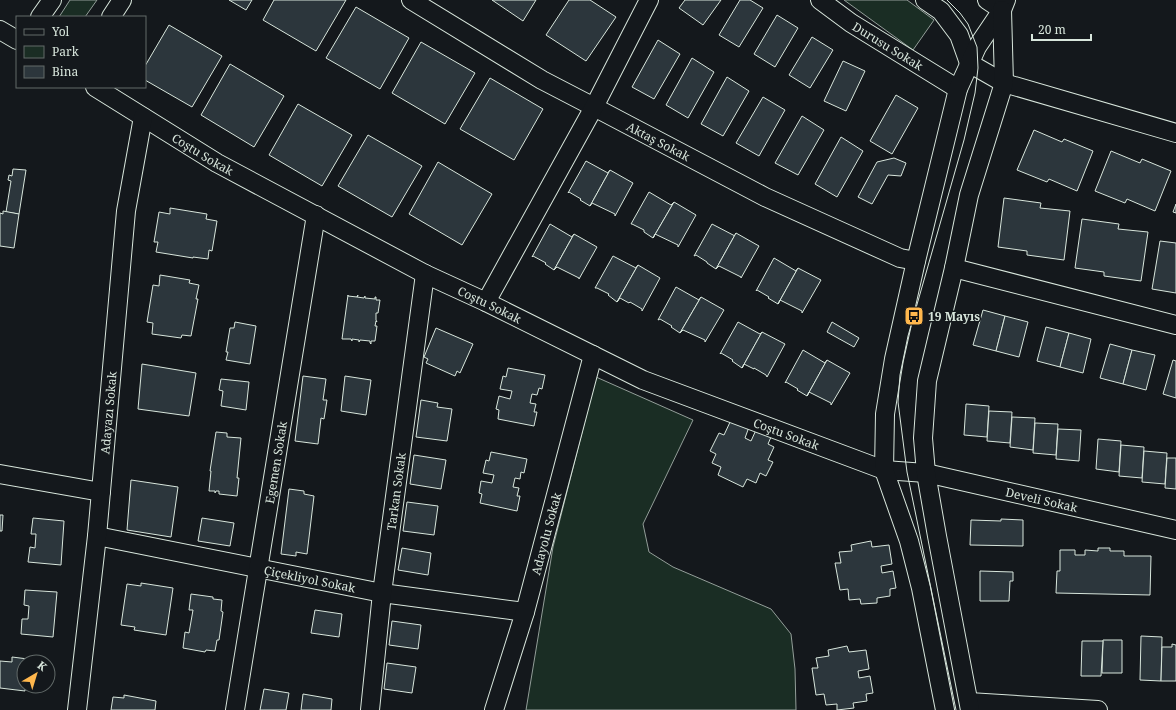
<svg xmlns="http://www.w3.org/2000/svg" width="1176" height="710" viewBox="0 0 1176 710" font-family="'Noto Serif',serif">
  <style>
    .green { fill: #1a2d24; stroke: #939e99 }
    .building { fill: #2c363c; stroke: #d8e6dc }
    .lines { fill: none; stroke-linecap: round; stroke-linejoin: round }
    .minor-casing { stroke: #d8e6dc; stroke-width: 20 }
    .minor { stroke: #14181c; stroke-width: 18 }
    .tram { stroke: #d8e6dc; stroke-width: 1 }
    .labels { text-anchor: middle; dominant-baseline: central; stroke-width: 3; stroke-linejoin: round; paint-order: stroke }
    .street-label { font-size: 12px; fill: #d8e6dc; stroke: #14181c }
    .poi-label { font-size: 12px; font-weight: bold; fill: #d8e6dc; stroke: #14181c; text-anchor: start }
  </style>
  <rect width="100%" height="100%" fill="#14181c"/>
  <g class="green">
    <polygon points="70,0 97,0 85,17 59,17"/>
    <polygon points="844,0 907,0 934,20 913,50"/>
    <polygon points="596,377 693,420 643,524 649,552 673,567 771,609 791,634 795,669 796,710 526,710 553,547"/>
  </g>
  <g class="building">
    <polygon points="229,0 252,0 246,10"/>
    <polygon points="274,0 346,0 316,51 263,20"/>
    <polygon points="492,0 536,0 523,21"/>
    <polygon points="569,0 590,0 616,17 586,61 546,35"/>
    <polygon points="685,0 721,0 703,25 679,8"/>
    <polygon points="740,0 750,0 763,8 739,47 719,35"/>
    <polygon points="356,7 409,38 380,89 326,58"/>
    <polygon points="777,15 798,28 775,67 754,54"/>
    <polygon points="169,25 222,56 192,107 145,80 145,66"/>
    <polygon points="812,37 833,50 810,88 789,75"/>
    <polygon points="658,40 680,54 654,99 632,87"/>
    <polygon points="421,42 475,73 445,124 392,93"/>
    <polygon points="692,58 714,72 688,118 666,105"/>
    <polygon points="843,61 865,71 846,111 824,101"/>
    <polygon points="230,64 284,96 254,147 201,115"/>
    <polygon points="727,77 749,91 723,136 701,124"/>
    <polygon points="490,78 543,109 514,160 460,129"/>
    <polygon points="896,95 918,108 892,154 870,141"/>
    <polygon points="763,97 785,110 759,156 736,143"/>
    <polygon points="298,104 352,135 322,186 269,155"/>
    <polygon points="802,116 824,130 798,175 775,163"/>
    <polygon points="1034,130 1062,142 1064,139 1093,151 1077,191 1049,179 1047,182 1017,170"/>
    <polygon points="368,135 422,166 392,217 338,186"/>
    <polygon points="841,137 863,151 837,197 815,184"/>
    <polygon points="1111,151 1140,163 1142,159 1171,171 1155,211 1127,199 1125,203 1095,191"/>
    <polygon points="894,158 906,163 901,176 888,175 872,204 858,197 877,162"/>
    <polygon points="586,161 608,173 610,170 590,206 580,200 581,199 569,192 568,193"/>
    <polygon points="438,162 492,194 462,245 409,214"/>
    <polygon points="13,169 26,170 19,214 6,212 11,181 8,180 9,175 12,176"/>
    <polygon points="610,170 633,183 615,216 615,214 592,203 590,206"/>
    <polygon points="649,192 671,205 674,202 653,238 644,232 644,230 632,224 631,224"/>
    <polygon points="1004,198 1041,203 1040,208 1070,211 1064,260 1027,255 1027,251 998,247"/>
    <polygon points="674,202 696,215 678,247 678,245 655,234 653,238"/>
    <polygon points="1176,204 1176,213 1173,212"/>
    <polygon points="170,208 207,214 206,219 217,221 212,251 209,250 208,259 193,257 193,258 156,252 158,242 154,242 159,212 170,214"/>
    <polygon points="3,211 19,214 14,248 0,246 0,213 3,214"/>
    <polygon points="1082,219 1119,224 1118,229 1148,232 1141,281 1104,276 1104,272 1075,268"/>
    <polygon points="550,224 572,237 574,234 554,270 545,264 546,263 533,256 532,257"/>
    <polygon points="712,224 735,236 736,233 716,269 707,263 707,262 696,255 694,256"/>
    <polygon points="736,233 759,246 741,278 741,277 719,266 716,269"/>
    <polygon points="574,234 597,247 579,279 579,278 557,267 554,270"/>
    <polygon points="1160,241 1176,243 1176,293 1152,289"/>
    <polygon points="613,256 636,268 638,265 617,302 608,295 609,294 597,288 595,288"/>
    <polygon points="774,258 796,271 798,268 778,304 768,298 769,297 757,290 756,291"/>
    <polygon points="638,265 660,278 642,311 642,309 630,302 629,303 620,298 617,302"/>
    <polygon points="798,268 821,280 802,313 802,311 780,300 778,304"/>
    <polygon points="160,275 190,280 189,283 199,285 196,299 198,299 191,336 182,335 181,338 152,334 153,323 147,322 153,285 159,286"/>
    <polygon points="676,287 699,300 701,297 680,333 671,327 672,326 660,319 658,320"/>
    <polygon points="348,295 348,296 357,297 358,295 357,297 364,298 365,296 365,298 375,299 375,297 376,297 376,300 380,300 378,313 376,313 376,320 377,322 376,321 375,326 377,326 375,341 371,341 371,344 370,343 370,341 360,340 359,342 359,340 352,339 352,341 351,339 342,339"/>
    <polygon points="701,297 724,310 705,342 705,340 683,330 680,333"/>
    <polygon points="983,310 1005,316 996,351 973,345"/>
    <polygon points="1005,316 1028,322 1019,357 996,351"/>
    <polygon points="235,322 256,326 250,364 226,360 228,352 226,352 230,328 234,328"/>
    <polygon points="738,322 760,334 762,332 742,368 732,361 733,360 721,353 720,354"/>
    <polygon points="832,322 859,338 854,347 827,332"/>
    <polygon points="1046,327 1069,333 1060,367 1037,361"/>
    <polygon points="436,328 473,344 460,373 457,371 455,376 426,363 428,359 424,357"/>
    <polygon points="762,332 785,344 767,377 766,375 754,368 754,369 744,364 742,368"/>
    <polygon points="1069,333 1091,339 1083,373 1060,367"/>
    <polygon points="1110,344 1132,350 1123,384 1100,378"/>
    <polygon points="803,350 825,363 827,360 807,396 797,390 798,389 786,382 785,383"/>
    <polygon points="1132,350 1155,355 1146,390 1123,384"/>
    <polygon points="827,360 850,373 831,405 831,403 809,392 807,396"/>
    <polygon points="1173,360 1176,361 1176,398 1163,394"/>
    <polygon points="142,364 196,373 189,416 138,409"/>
    <polygon points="508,368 545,375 542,389 539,388 537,395 532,394 530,403 536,404 534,412 537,412 534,426 498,419 499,410 496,409 499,396 510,399 512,391 500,389 503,376 506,377"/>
    <polygon points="303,376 326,379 323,400 327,400 324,419 321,418 318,444 295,441"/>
    <polygon points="345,376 371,380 366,415 341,411"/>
    <polygon points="221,379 249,382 246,410 221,406 223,391 219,390"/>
    <polygon points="421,400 438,403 437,407 452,409 447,441 416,437"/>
    <polygon points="966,404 989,406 987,437 964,435"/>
    <polygon points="989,411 1012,412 1010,443 987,441"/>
    <polygon points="1012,417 1035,418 1033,450 1010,447"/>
    <polygon points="731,420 749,427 745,438 751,441 756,430 771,437 768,444 774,447 768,460 773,462 766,476 760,473 756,483 747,479 743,487 718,475 721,467 712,463 716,454 710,451 719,433 724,435"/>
    <polygon points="1035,423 1058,424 1056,455 1033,453"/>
    <polygon points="1058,429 1081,430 1079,461 1056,459"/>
    <polygon points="216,432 227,433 227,437 241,438 237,478 239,478 237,496 219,494 219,491 216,491 215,493 215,491 209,491 211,471 210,471"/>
    <polygon points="1098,439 1121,441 1119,472 1096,469"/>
    <polygon points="1121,445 1144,447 1142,478 1119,476"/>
    <polygon points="1144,451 1167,453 1165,484 1142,482"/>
    <polygon points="491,452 527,459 524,473 521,472 520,479 515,478 513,487 519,488 517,496 520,496 517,511 480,503 482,494 479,493 481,481 492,483 494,475 483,473 486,460 489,461"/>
    <polygon points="414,455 446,460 441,489 410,484"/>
    <polygon points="1167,458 1176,458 1176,489 1165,488"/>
    <polygon points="131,480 178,487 171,537 127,530"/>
    <polygon points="289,489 304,491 304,494 314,496 307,554 296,552 296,556 281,554"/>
    <polygon points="407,502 438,506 434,535 403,531"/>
    <polygon points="0,515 3,515 2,531 0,531"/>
    <polygon points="33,518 64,521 61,565 28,562 30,547 35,548 36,534 31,534"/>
    <polygon points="202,518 234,523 230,546 198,541"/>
    <polygon points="1001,519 1023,520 1023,546 970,545 971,520 1001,521"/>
    <polygon points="871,541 872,547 889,545 892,564 881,566 882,573 893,571 896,588 890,589 890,596 877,598 877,603 861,604 860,599 849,600 848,589 840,590 835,563 841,563 839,552 852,551 851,545"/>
    <polygon points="402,548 431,553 428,575 398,570"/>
    <polygon points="1098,548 1110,548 1110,551 1124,551 1124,556 1151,556 1150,595 1056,593 1057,571 1060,571 1060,550 1075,550 1075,555 1085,555 1085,550 1098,551"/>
    <polygon points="980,571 1013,572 1013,581 1010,581 1009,601 980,601"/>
    <polygon points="141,583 173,588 166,635 134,630 135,627 121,625 127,584 141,586"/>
    <polygon points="25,590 57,592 53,637 21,634 22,619 28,619 29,606 24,605"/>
    <polygon points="191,594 213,597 213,599 222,600 221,611 223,612 219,640 217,640 215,651 206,650 205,652 183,648 185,632 189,633 193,610 189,610"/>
    <polygon points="315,610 342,614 339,637 311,633"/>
    <polygon points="392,621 421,625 418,649 389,645"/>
    <polygon points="1141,636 1162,637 1161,681 1140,680"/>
    <polygon points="1103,640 1122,640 1122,673 1102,673"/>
    <polygon points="1082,641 1103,641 1101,676 1081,676"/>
    <polygon points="1172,644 1176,645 1176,681 1161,681 1162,647 1172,647"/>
    <polygon points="847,646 849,652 866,650 869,669 858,671 859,678 870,676 873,693 866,694 867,701 853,703 854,708 837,710 837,704 826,705 824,694 816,695 812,668 818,668 816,658 829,656 828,650"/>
    <polygon points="12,657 28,659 27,662 24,662 25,691 0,688 0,661 12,662"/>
    <polygon points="387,663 416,667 412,693 384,689"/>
    <polygon points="264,689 289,693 286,710 260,710"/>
    <polygon points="303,694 332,699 331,710 301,710"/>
    <polygon points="124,695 156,701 155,710 111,710 113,697 124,698"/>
  </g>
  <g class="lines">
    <defs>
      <g id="minor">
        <path id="s1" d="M411,0L542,80L594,107L765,197L900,258L916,261"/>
        <path id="s2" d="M820,0L851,23L958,89"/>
        <polyline points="925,0 941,11 959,35 969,63 1004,83 1176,133"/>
        <polyline points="987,0 1002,10"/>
        <polyline points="40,17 52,0"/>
        <polyline points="111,17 122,0"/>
        <polyline points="0,30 17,40"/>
        <path id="s3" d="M95,87L217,163L425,274L486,302L643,380L884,470L926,473L1176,530"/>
        <polyline points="954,268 1176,325"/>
        <polyline points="486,302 594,107 649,0"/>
        <polyline points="0,474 101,492"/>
        <path id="s4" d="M97,536L382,593L525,612"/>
        <polyline points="969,702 1098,710"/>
        <path id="s5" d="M77,710L97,536L126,211L143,117"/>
        <path id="s6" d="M235,710L316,215"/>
        <path id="s7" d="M370,710L382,593L425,274"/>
        <path id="s8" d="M494,710L525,612L593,355"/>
        <polyline points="945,710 921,588 909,541 884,470 885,414 894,359 916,261 958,89 977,47 1002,10 1006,0"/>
        <polyline points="970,710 937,536 926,473 923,438 927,381 937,339 954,268 969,195 1004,83 1002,10"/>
      </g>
    </defs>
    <use href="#minor" class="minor-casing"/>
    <use href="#minor" class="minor"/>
    <polyline class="tram" points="947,0 960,13 968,24 977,47 978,68 975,93 964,140 908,336 900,375 898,402 907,472 956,710"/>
  </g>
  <defs>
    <symbol id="bus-square" viewBox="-11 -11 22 22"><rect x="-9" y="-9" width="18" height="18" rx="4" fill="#ffb74d" stroke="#14181c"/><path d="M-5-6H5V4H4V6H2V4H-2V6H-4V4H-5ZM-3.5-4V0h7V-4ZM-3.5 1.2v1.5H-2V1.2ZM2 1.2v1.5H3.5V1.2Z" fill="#111"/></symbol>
  </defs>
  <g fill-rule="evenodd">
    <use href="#bus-square" x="903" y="305" width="22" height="22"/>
  </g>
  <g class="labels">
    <g class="street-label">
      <text stroke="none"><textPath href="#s2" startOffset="82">Durusu Sokak</textPath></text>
      <text stroke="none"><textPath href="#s1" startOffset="285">Aktaş Sokak</textPath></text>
      <text stroke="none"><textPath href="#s3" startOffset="127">Coştu Sokak</textPath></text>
      <text stroke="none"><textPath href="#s3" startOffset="451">Coştu Sokak</textPath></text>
      <text stroke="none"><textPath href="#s5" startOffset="299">Adayazı Sokak</textPath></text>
      <text stroke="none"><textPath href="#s3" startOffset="775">Coştu Sokak</textPath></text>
      <text stroke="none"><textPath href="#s6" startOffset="251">Egemen Sokak</textPath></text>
      <text stroke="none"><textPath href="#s7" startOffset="220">Tarkan Sokak</textPath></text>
      <text stroke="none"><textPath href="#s3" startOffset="1040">Develi Sokak</textPath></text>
      <text stroke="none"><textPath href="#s8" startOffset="184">Adayolu Sokak</textPath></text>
      <text stroke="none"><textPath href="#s4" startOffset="217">Çiçekliyol Sokak</textPath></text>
    </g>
    <g class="poi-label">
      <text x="928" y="316">19 Mayıs</text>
    </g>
  </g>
  <rect x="16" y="16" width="130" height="72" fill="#14181c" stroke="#626a69"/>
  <rect x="24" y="29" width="20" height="6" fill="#14181c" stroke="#626a69"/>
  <text x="52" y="36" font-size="12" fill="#d8e6dc">Yol</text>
  <rect x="24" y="46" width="20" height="12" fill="#1a2d24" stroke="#626a69"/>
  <text x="52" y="56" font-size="12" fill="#d8e6dc">Park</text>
  <rect x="24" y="66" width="20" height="12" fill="#2c363c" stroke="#626a69"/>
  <text x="52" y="76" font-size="12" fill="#d8e6dc">Bina</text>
  <g transform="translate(36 674) rotate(38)"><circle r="19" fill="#14181c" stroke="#626a69"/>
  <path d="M0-3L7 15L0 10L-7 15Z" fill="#ffb74d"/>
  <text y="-6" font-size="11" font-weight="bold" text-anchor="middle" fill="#d8e6dc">K</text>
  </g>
  <path d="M1032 34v6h59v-6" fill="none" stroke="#d8e6dc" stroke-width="2"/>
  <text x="1038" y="34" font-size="12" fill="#d8e6dc" stroke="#14181c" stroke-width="3" paint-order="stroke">20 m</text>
</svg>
